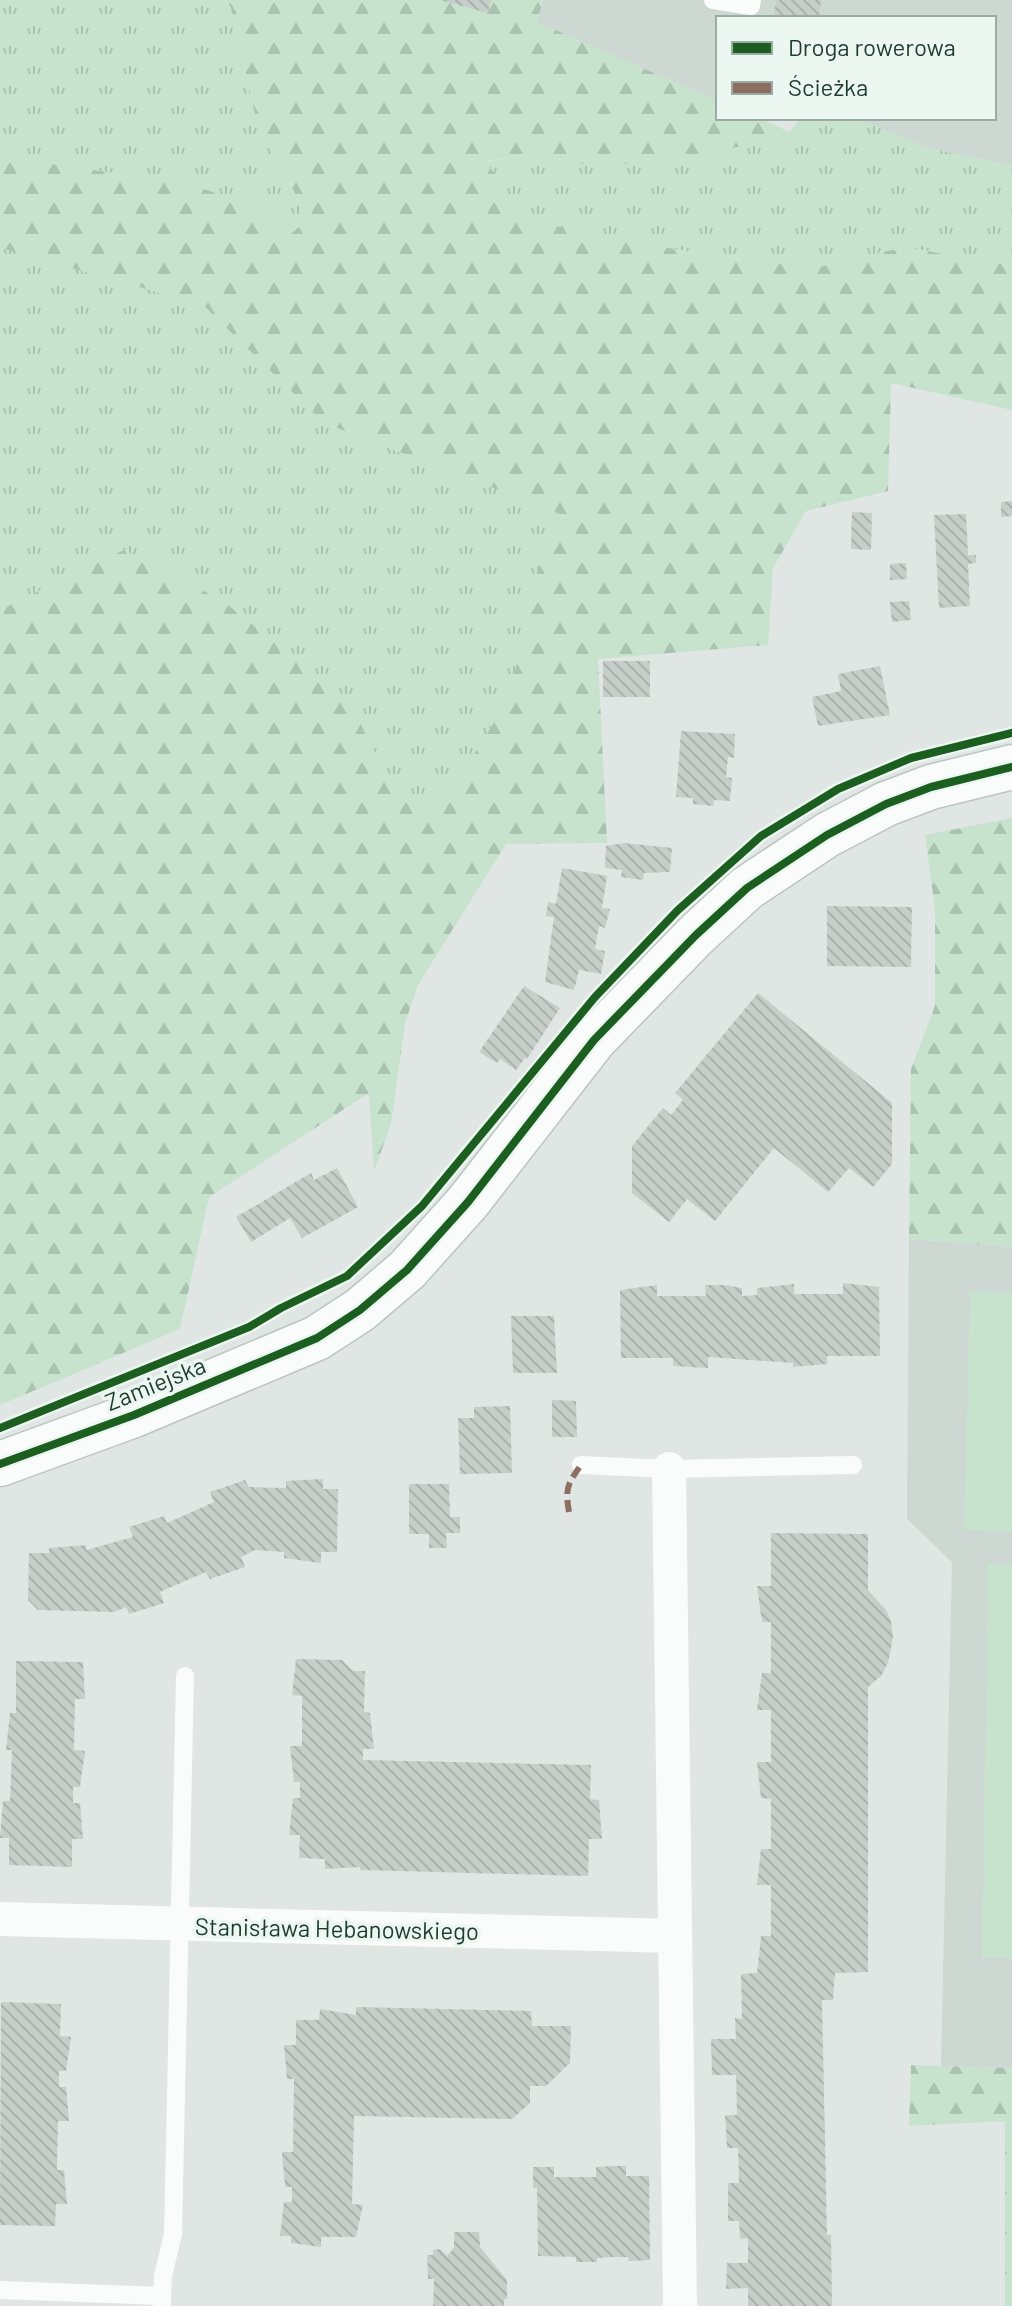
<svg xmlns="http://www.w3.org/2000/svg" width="1012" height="2306" viewBox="0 0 1012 2306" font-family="Barlow,sans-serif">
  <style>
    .built { fill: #cdd8d3 }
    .grass { fill: url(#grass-tufts) }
    .forest { fill: url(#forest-firs) }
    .pitch { fill: #c7e2cd }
    .building { fill: url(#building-back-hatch) }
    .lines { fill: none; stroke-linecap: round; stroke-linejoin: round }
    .secondary-casing { stroke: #bbc6c1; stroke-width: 47 }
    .lane { stroke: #fafbfb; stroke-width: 18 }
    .street { stroke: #fafbfb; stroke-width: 34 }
    .secondary { stroke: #fafbfb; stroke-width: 44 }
    .quiet { stroke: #8d6e63; stroke-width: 6; stroke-dasharray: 12 6; stroke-linecap: butt }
    .cycleway-casing { stroke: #edf7f1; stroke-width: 13 }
    .cycleway { stroke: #1b5e20; stroke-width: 8 }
    .labels { text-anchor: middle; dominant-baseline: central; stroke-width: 7; stroke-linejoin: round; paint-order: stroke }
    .street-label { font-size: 24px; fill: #1d3b30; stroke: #edf7f1 }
  </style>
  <defs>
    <pattern id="grass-tufts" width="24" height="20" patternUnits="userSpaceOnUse" patternTransform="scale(2)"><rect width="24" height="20" fill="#c7e2cd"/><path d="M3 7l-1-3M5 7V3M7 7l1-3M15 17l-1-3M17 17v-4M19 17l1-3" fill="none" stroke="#aac3b0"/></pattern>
    <pattern id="forest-firs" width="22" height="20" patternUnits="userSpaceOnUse" patternTransform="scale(2)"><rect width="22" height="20" fill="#c7e2cd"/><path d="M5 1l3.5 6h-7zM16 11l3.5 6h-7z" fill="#aac3b0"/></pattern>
    <pattern id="building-back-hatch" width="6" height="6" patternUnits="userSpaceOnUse" patternTransform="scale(2)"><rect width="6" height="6" fill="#c7ceca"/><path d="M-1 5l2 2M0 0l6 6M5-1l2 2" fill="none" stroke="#aab2ae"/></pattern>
  </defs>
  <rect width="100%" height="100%" fill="#e0e6e3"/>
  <g class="built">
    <polygon points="543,0 1012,0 1012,165 931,149 856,118 994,118 994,18 718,18 718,101 536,22"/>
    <polygon points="909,1239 1012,1247 1012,2068 941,2066 952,1562 907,1519"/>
  </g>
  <g class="grass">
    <polygon points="0,0 227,0 231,8 257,123 298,199 304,224 287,237 263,209 74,169 0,157"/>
    <polygon points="801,118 856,118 931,149 1012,165 1012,266 905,247 814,268 695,253 525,220 485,162 532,154 592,166 790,132"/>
    <polygon points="0,248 203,305 324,423 571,518 538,568 509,698 464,770 430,808 394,791 350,703 125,550 0,610"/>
  </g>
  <g class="forest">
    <polygon points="227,0 543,0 537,22 718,101 718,118 757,118 790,132 691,160 592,166 532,154 486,161 525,220 695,253 814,268 905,247 1012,266 1012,410 891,383 888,491 806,511 773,568 768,645 598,659 607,843 506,844 418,985 405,1023 391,1124 374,1171 369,1093 209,1197 180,1329 0,1405 0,610 124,550 223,601 350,703 394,790 430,808 464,770 509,698 538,568 571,518 324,423 203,305 0,248 0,157 186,183 263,209 287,237 304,223 298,199 257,123 231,8"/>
    <polygon points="1012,818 1012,1247 909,1239 911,1069 935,1006 935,909 925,835"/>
    <polygon points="911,2065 1012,2068 1012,2306 1005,2306 1005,2121 909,2126"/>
  </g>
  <g class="pitch">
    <polygon points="970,1292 1012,1293 1012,1532 964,1530"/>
    <polygon points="988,1564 1012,1565 1012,1958 982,1958"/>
  </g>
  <g class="building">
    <polygon points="440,0 491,0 488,13"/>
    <polygon points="776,0 821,0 819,18 774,15"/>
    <polygon points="1012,501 1012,516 1001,517 1001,502"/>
    <polygon points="852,512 872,513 871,550 851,549"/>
    <polygon points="966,514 968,555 976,555 976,563 968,564 970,606 939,608 934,515"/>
    <polygon points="906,563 907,579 890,580 890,564"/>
    <polygon points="909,601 911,620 892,622 890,602"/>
    <rect x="603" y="661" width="47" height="36"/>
    <polygon points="880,666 890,715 818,726 812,697 841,691 838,674"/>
    <polygon points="681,731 735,734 734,758 728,757 726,777 732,778 730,801 714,800 713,806 693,804 693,798 676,797"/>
    <polygon points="624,843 672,848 670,872 644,873 643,880 621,877 622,870 605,868 606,846"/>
    <polygon points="562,868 607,876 602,908 610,909 605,928 599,926 595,949 605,951 601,974 579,970 574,990 545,982 554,917 546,916 548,902 556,904"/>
    <polygon points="827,906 912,907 911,967 827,966"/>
    <polygon points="524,986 560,1008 527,1059 525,1058 516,1070 500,1059 497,1063 479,1052"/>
    <polygon points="758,993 892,1103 892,1164 873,1187 849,1168 828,1192 774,1148 715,1221 687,1199 669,1222 632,1193 632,1146 663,1108 671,1115 683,1100 675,1093"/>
    <polygon points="337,1168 358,1207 302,1238 290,1218 251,1242 236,1217 311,1173 314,1180"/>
    <polygon points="843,1283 879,1287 880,1356 827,1356 827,1364 793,1367 793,1363 708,1357 708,1368 673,1366 673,1358 621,1358 620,1290 657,1285 657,1296 706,1296 705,1285 724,1285 742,1288 742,1296 757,1295 757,1288 794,1284 794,1294 843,1294"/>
    <polygon points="511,1316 554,1316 557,1373 513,1373"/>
    <polygon points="552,1400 576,1401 577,1437 552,1437"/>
    <polygon points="510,1406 512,1473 460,1474 458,1418 474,1418 474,1407"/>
    <polygon points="323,1479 323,1489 338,1489 337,1552 321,1552 321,1563 284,1558 284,1552 255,1550 241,1557 245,1567 210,1579 206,1572 160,1592 164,1603 129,1614 126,1607 114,1612 38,1610 28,1600 29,1553 49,1553 49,1548 86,1545 86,1550 133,1537 129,1527 164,1516 167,1523 214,1502 210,1492 245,1480 249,1487 286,1488 286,1481"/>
    <polygon points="409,1484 449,1484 450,1517 460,1517 460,1533 446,1533 447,1548 429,1548 429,1534 409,1534"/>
    <polygon points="771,1533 868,1534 868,1590 886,1610 891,1621 893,1637 888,1663 881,1676 868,1687 868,1972 835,1973 833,2000 822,2000 827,2235 831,2235 832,2306 748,2306 748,2288 726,2289 727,2263 748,2263 748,2238 740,2239 739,2221 728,2221 728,2183 739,2183 738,2148 727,2148 725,2115 737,2115 736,2075 712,2075 711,2039 736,2039 735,2018 742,2019 741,1974 757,1973 761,1936 771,1936 771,1885 757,1885 761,1849 771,1849 771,1799 761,1798 757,1762 771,1762 771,1710 757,1710 762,1673 771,1673 771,1622 762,1622 757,1586 771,1586"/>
    <polygon points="296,1659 342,1660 353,1671 365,1671 364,1712 370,1713 374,1749 363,1749 363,1760 591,1765 590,1799 599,1800 602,1839 589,1839 588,1876 360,1870 360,1867 325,1869 325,1859 299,1858 300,1835 289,1835 293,1798 300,1798 300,1782 294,1782 290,1746 302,1746 302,1696 292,1695"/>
    <polygon points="16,1661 83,1662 85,1699 75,1699 74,1750 85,1751 80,1787 73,1787 73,1803 80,1803 83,1839 72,1839 72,1867 9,1865 9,1838 0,1838 3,1801 10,1801 12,1750 6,1750 10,1713 16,1713"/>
    <polygon points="1,2002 61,2004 60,2036 71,2037 66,2071 59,2071 59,2087 66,2087 69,2121 58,2121 57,2165 57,2170 64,2170 67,2204 56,2204 55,2226 0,2225"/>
    <polygon points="356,2007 531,2011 532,2026 571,2026 570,2063 546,2086 530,2086 530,2103 512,2119 354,2116 352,2204 363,2205 356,2237 321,2237 321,2247 291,2243 291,2236 280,2236 284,2202 292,2202 292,2187 285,2187 282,2152 293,2152 294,2079 287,2079 284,2045 296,2045 296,2020 319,2020 320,2009 356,2015"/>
    <polygon points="613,2166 626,2166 626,2176 649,2176 650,2260 629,2261 628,2257 613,2257 597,2258 597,2262 576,2262 576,2257 538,2256 537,2188 533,2188 533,2167 554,2167 554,2177 596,2177 596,2167"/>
    <polygon points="454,2232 479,2232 480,2247 507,2280 507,2299 504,2299 504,2306 433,2306 434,2279 428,2279 427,2255 433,2255 433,2250 440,2249 447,2256 454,2248"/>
  </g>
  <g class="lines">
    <defs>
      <polyline id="secondary" points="0,1464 134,1415 317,1338 360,1310 407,1270 468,1202 594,1040 696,935 747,888 827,835 886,804 931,787 1012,767"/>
    </defs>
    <use href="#secondary" class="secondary-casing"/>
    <g class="lane">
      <polyline points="713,0 751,6 752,0"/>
      <polyline points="581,1465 669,1469 853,1465"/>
      <polyline points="0,2290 162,2296 162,2306"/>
      <polyline points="162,2296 163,2276 173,2234 185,1676"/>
    </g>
    <g class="street">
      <polyline points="669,1469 680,2306"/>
      <polyline points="0,1919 675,1936"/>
    </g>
    <use href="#secondary" class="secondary"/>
    <path class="quiet" d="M569,1512C565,1488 567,1485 581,1465"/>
    <defs>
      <g id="cycleway">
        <polyline points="0,1428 249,1327 281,1308 347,1276 422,1206 595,997 678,910 761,836 838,789 911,758 1012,733"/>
        <polyline points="0,1464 134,1415 317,1338 360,1310 407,1270 468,1202 594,1040 696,935 747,888 827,835 886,804 931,787 1012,767"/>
      </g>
    </defs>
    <use href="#cycleway" class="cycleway-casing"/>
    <use href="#cycleway" class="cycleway"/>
  </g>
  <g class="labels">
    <g class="street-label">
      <text transform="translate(155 1383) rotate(-22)">Zamiejska</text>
      <text transform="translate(337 1928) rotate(1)">Stanisława Hebanowskiego</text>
    </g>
  </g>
  <rect x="716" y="16" width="280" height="104" fill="#edf7f1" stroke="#9aaca4" stroke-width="2"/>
  <rect x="732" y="42" width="40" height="12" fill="#1b5e20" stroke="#9aaca4" stroke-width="2"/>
  <text x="788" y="56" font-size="24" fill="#1d3b30">Droga rowerowa</text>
  <rect x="732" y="82" width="40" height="12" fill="#8d6e63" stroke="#9aaca4" stroke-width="2"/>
  <text x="788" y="96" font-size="24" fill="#1d3b30">Ścieżka</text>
</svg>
